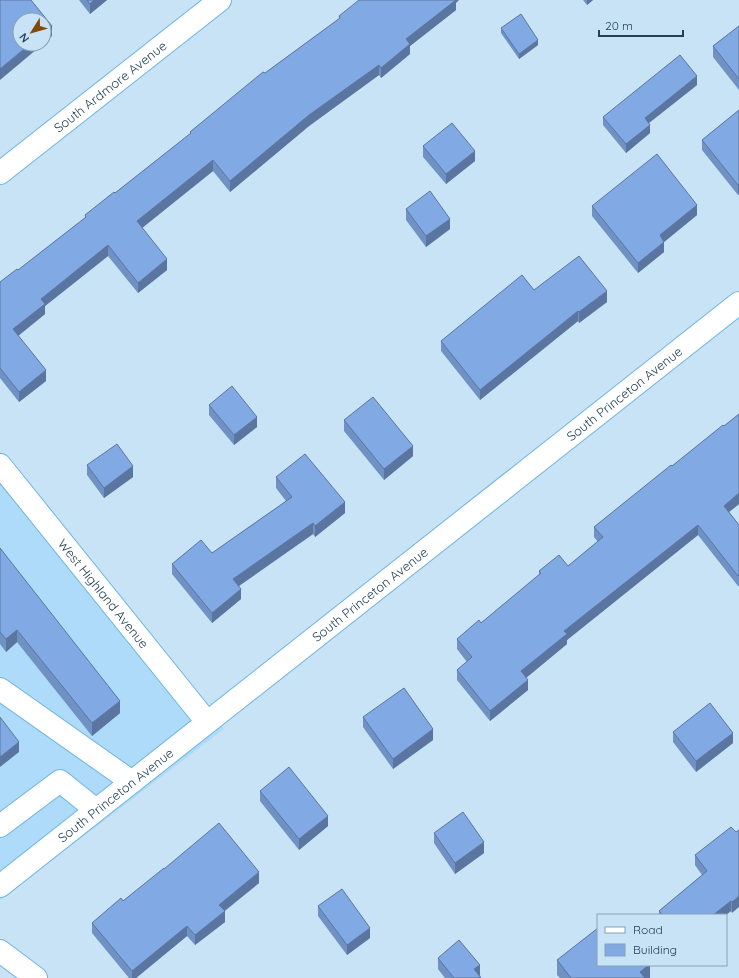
<svg xmlns="http://www.w3.org/2000/svg" width="739" height="978" viewBox="0 0 739 978" font-family="Quicksand,sans-serif">
  <style>
    .built { fill: #addbf9 }
    .lines { fill: none; stroke-linecap: round; stroke-linejoin: round }
    .minor-casing { stroke: #6eb4e1; stroke-width: 24 }
    .minor { stroke: #fff; stroke-width: 22 }
    .wall { fill: #6f91c4 }
    .shaded-wall { fill: #5a76a0 }
    .building { fill: #81a9e4; stroke: #5a76a0 }
    .labels { text-anchor: middle; dominant-baseline: central; stroke-width: 4; stroke-linejoin: round; paint-order: stroke }
    .street-label { font-size: 13px; fill: #234153; stroke: #c8e3f6 }
  </style>
  <rect width="100%" height="100%" fill="#c8e3f6"/>
  <polygon class="built" points="0,451 224,729 0,900"/>
  <g class="lines">
    <defs>
      <g id="minor">
        <path id="s1" d="M0,173L220,0"/>
        <path id="s2" d="M0,465L207,722"/>
        <polyline points="0,689 132,782"/>
        <polyline points="0,826 60,781 96,810"/>
        <path id="s3" d="M0,886L739,303"/>
        <polyline points="0,951 36,978"/>
      </g>
    </defs>
    <use href="#minor" class="minor-casing"/>
    <use href="#minor" class="minor"/>
  </g>
  <g class="wall">
    <polygon points="79,0 107,0 90,14"/>
    <polygon points="583,0 593,0 587,5"/>
    <polygon points="456,3 456,10 410,46 410,54 381,78 379,75 309,126 230,192 213,171 142,228 167,270 138,293 108,256 45,306 45,314 18,336 46,381 19,402 0,378 0,282 18,270 85,218 85,215 115,193 190,134 190,132 265,73 339,19 339,16"/>
    <polygon points="739,26 739,90 713,57 713,46"/>
    <polygon points="501,28 538,45 519,59 501,33"/>
    <polygon points="697,85 649,123 650,133 626,153 603,125 603,117"/>
    <polygon points="739,110 739,194 738,195 702,150 702,140"/>
    <polygon points="423,146 475,161 446,184 423,157"/>
    <polygon points="592,206 697,215 664,242 664,252 638,273 592,216"/>
    <polygon points="406,209 450,229 426,247 406,220"/>
    <polygon points="534,290 607,302 579,323 578,321 480,400 441,351 441,341"/>
    <polygon points="209,405 257,427 234,445 209,415"/>
    <polygon points="739,414 739,504 729,512 739,525 739,586 738,586 698,535 567,640 567,644 526,678 528,690 490,721 457,680 457,670 467,662 457,649 457,639 481,623 539,575 539,571 568,566 598,542 594,537 594,527"/>
    <polygon points="344,420 413,456 384,480 344,431"/>
    <polygon points="87,465 133,477 104,498 87,475"/>
    <polygon points="276,477 345,513 315,537 313,534 239,586 241,599 212,623 172,574 172,564 212,553 286,501 276,488"/>
    <polygon points="0,548 120,713 92,736 17,642 6,652 0,644"/>
    <polygon points="363,717 433,740 393,769 363,727"/>
    <polygon points="673,732 733,743 696,772 673,742"/>
    <polygon points="260,791 328,826 299,850 260,801"/>
    <polygon points="736,832 732,913 731,911 726,915 659,915 659,911 702,875 695,865 695,855"/>
    <polygon points="434,833 484,853 455,874 434,843"/>
    <polygon points="164,869 259,883 225,911 225,922 195,945 187,936 136,978 129,978 92,933 92,923 123,901"/>
    <polygon points="318,906 370,938 347,955 318,916"/>
    <polygon points="438,958 480,975 481,978 445,978 438,969"/>
    <polygon points="557,960 650,965 650,978 560,978 557,975"/>
  </g>
  <g class="shaded-wall">
    <polygon points="94,0 107,0 90,14 90,4"/>
    <polygon points="452,0 459,0 456,3 456,10 410,46 410,54 381,78 381,68 406,39"/>
    <polygon points="587,0 593,0 587,5"/>
    <polygon points="52,26 52,36 44,43 44,33"/>
    <polygon points="538,40 538,45 519,59 519,54"/>
    <polygon points="30,44 43,44 0,80 0,69"/>
    <polygon points="379,65 379,75 309,126 230,192 230,181 309,115"/>
    <polygon points="697,76 697,85 645,126 645,118"/>
    <polygon points="650,125 650,133 626,153 626,144"/>
    <polygon points="475,151 475,161 446,184 446,174"/>
    <polygon points="213,160 213,171 137,232 137,221"/>
    <polygon points="739,184 739,194 738,195 738,185"/>
    <polygon points="697,205 697,215 664,242 664,252 638,273 638,263 660,235"/>
    <polygon points="450,219 450,229 426,247 426,236"/>
    <polygon points="108,245 108,256 45,306 45,314 13,340 13,329 41,299"/>
    <polygon points="167,259 167,270 138,293 138,283"/>
    <polygon points="607,291 607,302 579,323 579,312"/>
    <polygon points="578,311 578,321 480,400 480,390"/>
    <polygon points="46,370 46,381 19,402 19,392"/>
    <polygon points="257,417 257,427 234,445 234,435"/>
    <polygon points="413,446 413,456 384,480 384,469"/>
    <polygon points="133,466 133,477 104,498 104,488"/>
    <polygon points="739,493 739,504 724,516 724,506"/>
    <polygon points="345,502 345,513 315,537 315,526"/>
    <polygon points="313,523 313,534 233,590 233,579"/>
    <polygon points="698,525 698,535 567,640 567,644 521,682 521,671 564,631"/>
    <polygon points="241,589 241,599 212,623 212,613"/>
    <polygon points="17,630 17,642 6,652 6,639"/>
    <polygon points="528,680 528,690 490,721 490,711"/>
    <polygon points="120,701 120,713 92,736 92,723"/>
    <polygon points="433,729 433,740 393,769 393,759"/>
    <polygon points="733,733 733,743 696,772 696,761"/>
    <polygon points="19,742 19,752 0,767 0,757"/>
    <polygon points="328,816 328,826 299,850 299,839"/>
    <polygon points="484,842 484,853 455,874 455,863"/>
    <polygon points="259,872 259,883 219,915 219,905"/>
    <polygon points="739,896 739,907 732,913 732,902"/>
    <polygon points="731,901 731,911 726,915 713,915"/>
    <polygon points="225,911 225,922 195,945 195,935"/>
    <polygon points="187,926 187,936 136,978 132,978 132,971"/>
    <polygon points="370,928 370,938 347,955 347,945"/>
    <polygon points="480,965 480,975 476,978 474,969"/>
    <polygon points="649,965 650,965 650,978 640,978 640,972"/>
  </g>
  <g class="building">
    <polygon points="0,0 31,0 52,26 44,33 44,20 20,20 20,44 30,44 0,69"/>
    <polygon points="87,0 94,0 90,4"/>
    <polygon points="359,0 456,0 406,39 410,44 381,68 379,65 309,115 230,181 213,160 137,221 167,259 138,283 108,245 41,299 45,304 13,329 46,370 19,392 0,368 0,282 17,269 18,270 86,217 85,215 114,192 115,193 191,133 190,132 263,72 265,73 340,18 339,16"/>
    <polygon points="521,14 538,40 519,54 501,28"/>
    <polygon points="739,26 739,79 713,46"/>
    <polygon points="680,55 697,76 645,118 650,125 626,144 603,117"/>
    <polygon points="739,110 739,184 738,185 702,140"/>
    <polygon points="452,123 475,151 446,174 423,146"/>
    <polygon points="657,154 697,205 660,235 664,242 638,263 592,206"/>
    <polygon points="430,191 450,219 426,236 406,209"/>
    <polygon points="579,256 607,291 579,312 578,311 480,390 441,341 522,275 534,290"/>
    <polygon points="232,386 257,417 234,435 209,405"/>
    <polygon points="373,397 413,446 384,469 344,420"/>
    <polygon points="739,414 739,493 724,506 739,525 739,575 738,576 698,525 564,631 567,634 521,671 528,680 490,711 457,670 472,657 457,639 479,620 481,623 541,573 539,571 559,555 568,566 603,537 594,527 671,465 672,466 723,425 724,426"/>
    <polygon points="117,444 133,466 104,488 87,465"/>
    <polygon points="305,454 345,502 315,526 313,523 233,579 241,589 212,613 172,564 201,540 212,553 292,497 276,477"/>
    <polygon points="0,548 120,701 92,723 17,630 6,639 0,632"/>
    <polygon points="404,688 433,729 393,759 363,717"/>
    <polygon points="710,703 733,733 696,761 673,732"/>
    <polygon points="0,717 19,742 0,757"/>
    <polygon points="289,767 328,816 299,839 260,791"/>
    <polygon points="463,812 484,842 455,863 434,833"/>
    <polygon points="219,823 259,872 219,905 225,911 195,935 187,926 132,971 92,923 121,898 123,901 164,868 164,869"/>
    <polygon points="731,827 736,832 739,830 739,896 732,902 731,901 713,915 663,915 659,911 707,871 695,855"/>
    <polygon points="342,889 370,928 347,945 318,906"/>
    <polygon points="598,928 598,965 649,965 640,972 645,978 571,978 557,960"/>
    <polygon points="459,940 480,965 474,969 481,978 454,978 438,958"/>
  </g>
  <g class="labels">
    <g class="street-label">
      <text stroke="none"><textPath href="#s1" startOffset="140">South Ardmore Avenue</textPath></text>
      <text stroke="none"><textPath href="#s3" startOffset="795">South Princeton Avenue</textPath></text>
      <text stroke="none"><textPath href="#s2" startOffset="165">West Highland Avenue</textPath></text>
      <text stroke="none"><textPath href="#s3" startOffset="471">South Princeton Avenue</textPath></text>
      <text stroke="none"><textPath href="#s3" startOffset="147">South Princeton Avenue</textPath></text>
    </g>
  </g>
  <rect x="597" y="914" width="130" height="52" fill="#c8e3f6" stroke="#86a2b5"/>
  <rect x="605" y="927" width="20" height="6" fill="#ffffff" stroke="#86a2b5"/>
  <text x="633" y="934" font-size="12" fill="#234153">Road</text>
  <rect x="605" y="944" width="20" height="12" fill="#81a9e4" stroke="#86a2b5"/>
  <text x="633" y="954" font-size="12" fill="#234153">Building</text>
  <g transform="translate(32 32) rotate(233)"><circle r="19" fill="#c8e3f6" stroke="#86a2b5"/>
  <path d="M0-3L7 15L0 10L-7 15Z" fill="#854707"/>
  <text y="-6" font-size="11" font-weight="bold" text-anchor="middle" fill="#234153">N</text>
  </g>
  <path d="M599 30v6h84v-6" fill="none" stroke="#234153" stroke-width="2"/>
  <text x="605" y="30" font-size="12" fill="#234153" stroke="#c8e3f6" stroke-width="3" paint-order="stroke">20 m</text>
</svg>
